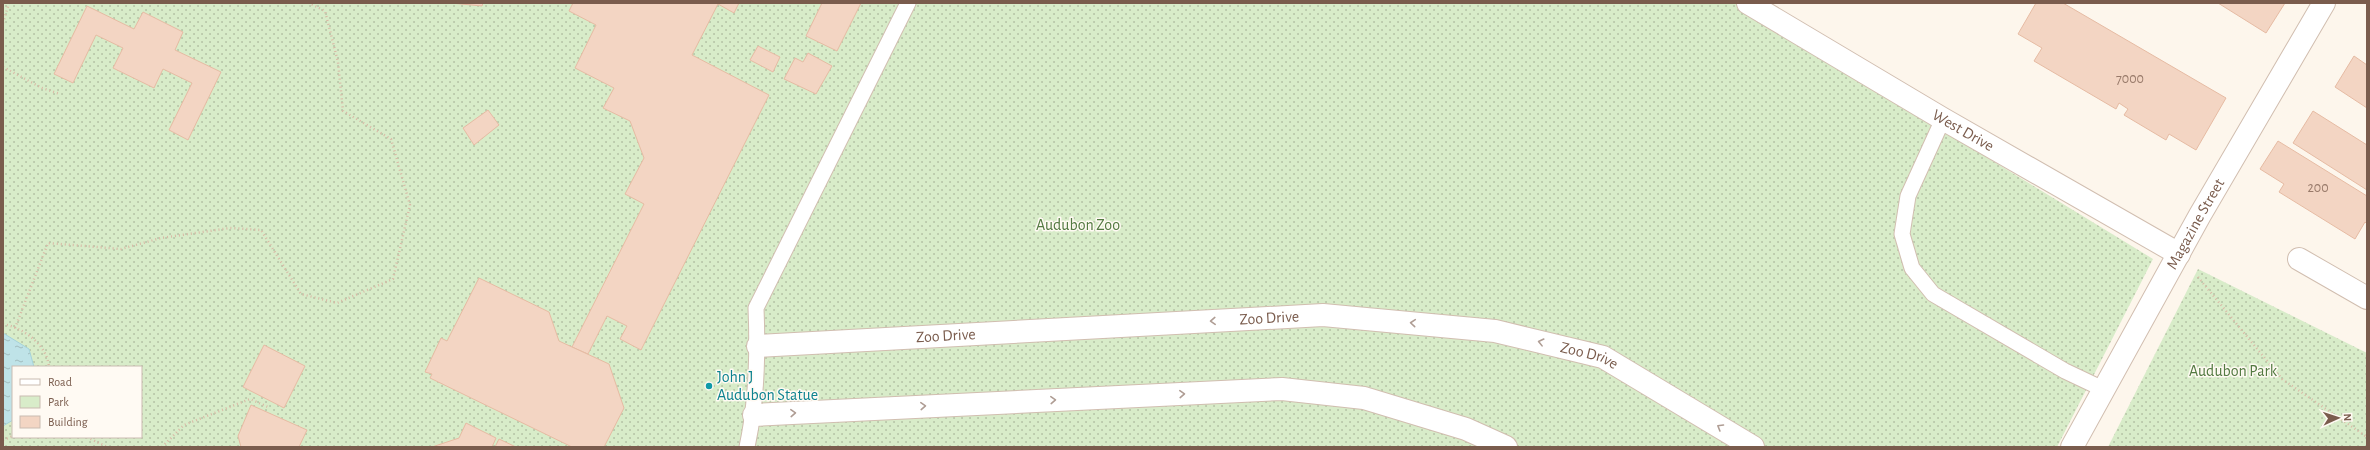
<svg xmlns="http://www.w3.org/2000/svg" width="2370" height="450" viewBox="0 0 2370 450" font-family="'Alegreya Sans',sans-serif">
  <style>
    .green { fill: url(#green-dots); fill-rule: evenodd }
    .water { fill: url(#water-ripples); stroke: #a5d3da }
    .building { fill: #f3d5c3; stroke: #e6bba3 }
    .lines { fill: none; stroke-linecap: round; stroke-linejoin: round }
    .service-casing { stroke: #d1beb0; stroke-width: 17 }
    .minor-casing { stroke: #d1beb0; stroke-width: 24 }
    .tertiary-casing { stroke: #d1beb0; stroke-width: 24 }
    .path { stroke: #d9b8a5; stroke-width: 2.5; stroke-dasharray: 1 3; stroke-linecap: butt }
    .service { stroke: #fff; stroke-width: 15 }
    .minor { stroke: #fff; stroke-width: 22 }
    .tertiary { stroke: #fff; stroke-width: 22 }
    .oneway { stroke: #af9d94 }
    .culture-dot { fill: #0f9aa8; stroke: #fffaf3; stroke-width: 1.5 }
    .labels { text-anchor: middle; dominant-baseline: central; stroke-width: 3; stroke-linejoin: round; paint-order: stroke }
    .number-label { font-size: 14px; fill: #987a6a }
    .street-label { font-size: 16px; fill: #7a5c4d; stroke: #fffaf3 }
    .park-label { font-size: 16px; fill: #537a41; stroke: #fffaf3 }
    .culture-label { font-size: 16px; fill: #0d838f; stroke: #fffaf3; text-anchor: start }
  </style>
  <defs>
    <pattern id="green-dots" width="8" height="8" patternUnits="userSpaceOnUse"><rect width="8" height="8" fill="#d8ecc9"/><path d="M2 2h.1M6 6h.1" fill="none" stroke="#b4c2a5" stroke-width="1.8" stroke-linecap="round"/></pattern>
    <pattern id="water-ripples" width="26" height="14" patternUnits="userSpaceOnUse"><rect width="26" height="14" fill="#bfe3e8"/><path d="M2 4q2-2 4 0t4 0M15 11q2-2 4 0t4 0" fill="none" stroke="#a0bbbe"/></pattern>
  </defs>
  <rect width="100%" height="100%" fill="#fdf6ec"/>
  <g class="green">
    <path d="M3,3H1734L2153,259L2057,447H3ZM13,367H141V437H13Z"/>
    <polygon points="2198,269 2367,353 2367,447 2108,447"/>
  </g>
  <polygon class="water" points="3,333 29,349 34,367 13,367 13,420 3,426"/>
  <g class="building">
    <polygon points="451,3 483,3 482,6"/>
    <polygon points="573,3 739,3 734,13 718,4 692,55 769,95 641,350 620,339 627,326 607,316 588,354 572,347 644,204 625,194 644,158 630,121 603,108 614,88 575,68 596,25 569,11"/>
    <polygon points="822,3 861,3 837,51 806,36"/>
    <polygon points="2036,3 2063,3 2226,98 2196,150 2169,134 2166,140 2124,115 2128,109 2119,103 2116,109 2034,61 2042,48 2018,34"/>
    <polygon points="2218,3 2285,3 2266,33"/>
    <polygon points="87,6 134,29 143,12 183,32 175,50 221,72 188,140 169,130 192,83 163,69 154,88 113,68 123,48 96,35 73,83 54,74"/>
    <polygon points="758,46 780,57 773,72 750,60"/>
    <polygon points="808,53 832,66 816,94 784,79 795,58 803,62"/>
    <polygon points="2354,56 2367,65 2367,108 2335,87"/>
    <polygon points="488,110 499,125 474,145 463,128"/>
    <polygon points="2313,111 2367,145 2367,190 2293,143"/>
    <polygon points="2278,141 2367,196 2367,224 2365,222 2355,239 2279,192 2284,184 2260,169"/>
    <polygon points="479,278 549,312 559,341 609,364 624,408 604,447 572,447 430,378 432,374 425,372 441,338 447,341"/>
    <polygon points="264,345 305,366 284,408 243,387"/>
    <polygon points="251,405 307,430 299,447 241,447 238,436"/>
    <polygon points="466,423 496,438 492,447 432,447 459,438"/>
    <polygon points="499,439 516,447 495,447"/>
  </g>
  <g class="lines">
    <defs>
      <g id="service">
        <polyline points="1943,119 1908,196 1902,234 1912,268 1933,294 2065,371 2103,389"/>
        <path d="M747,447C757,401 758,355 756,308L908,3"/>
      </g>
      <g id="minor">
        <path id="s1" d="M1748,3L1943,119L2179,254"/>
        <polyline points="2299,259 2367,298"/>
        <path id="s2" d="M758,346L1323,315L1495,331L1603,357L1753,447"/>
        <polyline points="754,415 1282,389 1364,398 1466,429 1506,447"/>
      </g>
      <g id="tertiary">
        <path id="s3" d="M2072,447L2200,215L2324,3"/>
      </g>
    </defs>
    <use href="#service" class="service-casing"/>
    <use href="#minor" class="minor-casing"/>
    <use href="#tertiary" class="tertiary-casing"/>
    <g class="path">
      <polyline points="3,23 9,3"/>
      <polyline points="3,67 42,88 60,94"/>
      <polyline points="2198,277 2282,379 2367,437"/>
      <path d="M3,324C24,328 47,345 49,367"/>
      <polyline points="15,328 48,243 121,249 161,238 230,228 261,230 301,294 337,303 393,279 410,205 391,139 343,111 338,62 325,11 309,3"/>
      <polyline points="87,437 107,447"/>
      <polyline points="3,440 13,436"/>
      <polyline points="162,447 184,425 250,399 268,407"/>
    </g>
    <use href="#service" class="service"/>
    <use href="#minor" class="minor"/>
    <use href="#tertiary" class="tertiary"/>
  </g>
  <defs><path id="oneway-chevron" d="M-2-3.5L2.5 0L-2 3.5" fill="none" stroke-width="1.6" stroke-linecap="round" stroke-linejoin="round"/></defs>
  <g class="oneway">
    <use href="#oneway-chevron" transform="translate(1213 321) rotate(177)"/>
    <use href="#oneway-chevron" transform="translate(1413 323) rotate(-175)"/>
    <use href="#oneway-chevron" transform="translate(1541 342) rotate(-166)"/>
    <use href="#oneway-chevron" transform="translate(1182 394) rotate(-3)"/>
    <use href="#oneway-chevron" transform="translate(1053 400) rotate(-3)"/>
    <use href="#oneway-chevron" transform="translate(923 406) rotate(-3)"/>
    <use href="#oneway-chevron" transform="translate(793 413) rotate(-3)"/>
    <use href="#oneway-chevron" transform="translate(1720 427) rotate(-149)"/>
  </g>
  <circle class="culture-dot" cx="709" cy="386" r="4"/>
  <g class="labels">
    <g class="number-label">
      <text x="2130" y="79">7000</text>
      <text x="2318" y="188">200</text>
    </g>
    <g class="street-label">
      <text stroke="none"><textPath href="#s1" startOffset="250">West Drive</textPath></text>
      <text stroke="none"><textPath href="#s3" startOffset="255">Magazine Street</textPath></text>
      <text stroke="none"><textPath href="#s2" startOffset="512">Zoo Drive</textPath></text>
      <text stroke="none"><textPath href="#s2" startOffset="188">Zoo Drive</textPath></text>
      <text stroke="none"><textPath href="#s2" startOffset="836">Zoo Drive</textPath></text>
    </g>
    <g class="park-label">
      <text x="1078" y="225">Audubon Zoo</text>
      <text x="2233" y="371">Audubon Park</text>
    </g>
    <g class="culture-label">
      <text x="717" y="377">John J<tspan x="717" dy="18">Audubon Statue</tspan></text>
    </g>
  </g>
  <rect width="2370" height="450" fill="none" stroke="#7a5c4d" stroke-width="8"/>
  <rect x="12" y="366" width="130" height="72" fill="#fffaf3" stroke="#cabbb1"/>
  <rect x="20" y="379" width="20" height="6" fill="#ffffff" stroke="#cabbb1"/>
  <text x="48" y="386" font-size="12" fill="#7a5c4d">Road</text>
  <rect x="20" y="396" width="20" height="12" fill="#d8ecc9" stroke="#cabbb1"/>
  <text x="48" y="406" font-size="12" fill="#7a5c4d">Park</text>
  <rect x="20" y="416" width="20" height="12" fill="#f3d5c3" stroke="#cabbb1"/>
  <text x="48" y="426" font-size="12" fill="#7a5c4d">Building</text>
  <g transform="translate(2338 418) rotate(87)" stroke="#fffaf3" stroke-width="3" paint-order="stroke">
  <path d="M0-3L7 15L0 10L-7 15Z" fill="#7a5c4d"/>
  <text y="-6" font-size="11" font-weight="bold" text-anchor="middle" fill="#7a5c4d">N</text>
  </g>
</svg>
